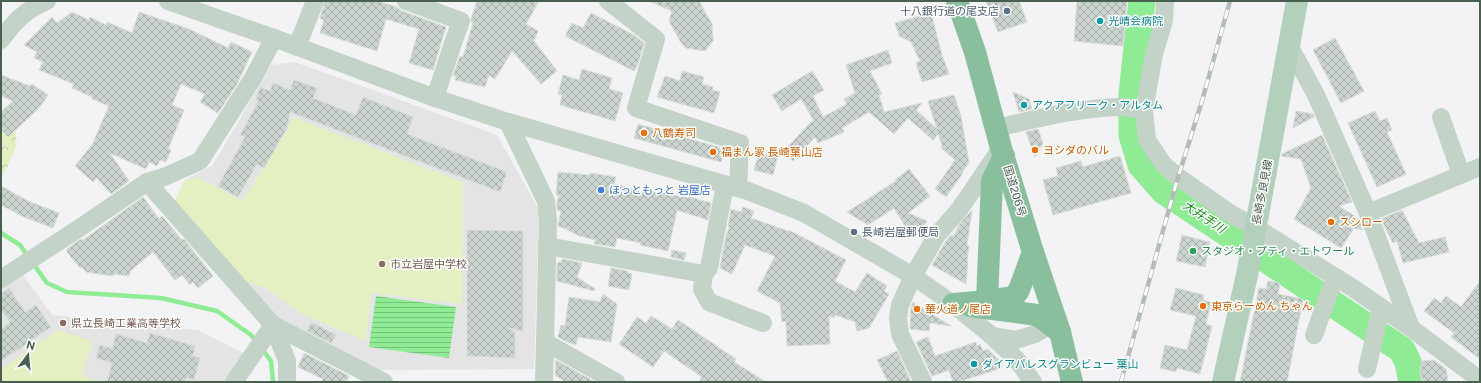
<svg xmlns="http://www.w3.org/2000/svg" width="1481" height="383" viewBox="0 0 1481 383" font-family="'Public Sans','Noto Sans JP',sans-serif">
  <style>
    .education { fill: #e4e4e5 }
    .grass { fill: #e5f0c2 }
    .forest { fill: url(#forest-crowns) }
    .water { fill: url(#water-rules) }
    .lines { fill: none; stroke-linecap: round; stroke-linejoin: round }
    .stream { stroke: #8fec95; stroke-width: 4.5 }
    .river { stroke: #8fec95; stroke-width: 27 }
    .building { fill: url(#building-cross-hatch); stroke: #d6ddda }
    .minor { stroke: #c3d3c8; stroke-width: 18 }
    .major { stroke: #b2d0bc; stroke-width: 22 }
    .highway { stroke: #8abf9d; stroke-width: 22 }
    .rail-casing { stroke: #b4bcb7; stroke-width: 4.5 }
    .rail { stroke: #fff; stroke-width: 3; stroke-dasharray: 9; stroke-linecap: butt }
    .service-dot { fill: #5c6f8a; stroke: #fff; stroke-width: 1.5 }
    .culture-dot { fill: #0f9aa8; stroke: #fff; stroke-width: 1.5 }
    .food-dot { fill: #e8710a; stroke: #fff; stroke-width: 1.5 }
    .shop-dot { fill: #3f7fe0; stroke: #fff; stroke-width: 1.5 }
    .leisure-dot { fill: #2e9e5b; stroke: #fff; stroke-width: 1.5 }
    .education-dot { fill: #8d6e63; stroke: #fff; stroke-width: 1.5 }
    .labels { text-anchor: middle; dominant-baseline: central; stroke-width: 3; stroke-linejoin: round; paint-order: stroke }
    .service-label { font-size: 11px; fill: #4e5e75; stroke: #fff; text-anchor: end }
    .culture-label { font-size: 11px; fill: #0d838f; stroke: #fff; text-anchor: start }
    .food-label { font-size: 11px; fill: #c56008; stroke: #fff; text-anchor: start }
    .shop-label { font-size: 11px; fill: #366cbe; stroke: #fff; text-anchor: start }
    .street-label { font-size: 11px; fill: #495f50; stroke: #fff }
    .leisure-label { font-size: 11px; fill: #27864d; stroke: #fff; text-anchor: start }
    .education-label { font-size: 11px; fill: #785e54; stroke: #fff; text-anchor: start }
    .water-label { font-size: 12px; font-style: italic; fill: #0f8716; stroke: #fff }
  </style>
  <defs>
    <pattern id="forest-crowns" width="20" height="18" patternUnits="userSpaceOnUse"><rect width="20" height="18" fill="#e5f0c2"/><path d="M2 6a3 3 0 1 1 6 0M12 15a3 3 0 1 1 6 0" fill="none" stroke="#c6d0a8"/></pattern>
    <pattern id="water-rules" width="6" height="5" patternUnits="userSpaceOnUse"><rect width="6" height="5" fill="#8fec95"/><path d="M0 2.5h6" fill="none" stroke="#77c27c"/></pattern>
    <pattern id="building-cross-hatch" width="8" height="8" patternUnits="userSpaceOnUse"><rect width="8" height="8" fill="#ccd4d0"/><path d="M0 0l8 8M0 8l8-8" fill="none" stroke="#a8afab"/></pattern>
  </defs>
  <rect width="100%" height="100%" fill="#f3f2f4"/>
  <g class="education">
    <polygon points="295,62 497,135 539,210 534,369 375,370 273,319 179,207 185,180 213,165 271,65"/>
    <polygon points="23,275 52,315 198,330 247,355 228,382 1,382 1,289"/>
  </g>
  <g class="grass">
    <polygon points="292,117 463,182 462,304 371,293 366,341 302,314 265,288 242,280 175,201 183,182 197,177 243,201 288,129"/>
    <polygon points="58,330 92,341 82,376 103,382 1,382 1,369"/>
  </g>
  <polygon class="forest" points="1,112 13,119 17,144 7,168 1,178"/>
  <polygon class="water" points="376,296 456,307 449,358 369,347"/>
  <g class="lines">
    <g class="stream">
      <polyline points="1,233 20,245 28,256"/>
      <polyline points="32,262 47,283 67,292 161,298 217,311 251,335 256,341"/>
      <polyline points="262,349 271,361 273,382"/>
    </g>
    <polyline class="river" points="1142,1 1132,94 1132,135 1141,165 1164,191 1402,350 1408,362 1412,382"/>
  </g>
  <g class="building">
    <polygon points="325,1 377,1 397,7 402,11 446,27 433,70 409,63 419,29 386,19 377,51 320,33 324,20 320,18"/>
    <polygon points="477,1 539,1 526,24 538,31 534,41 557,71 541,84 512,51 495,79 489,75 485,87 455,80 456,76 453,76 460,56 463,57 473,23 471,22 471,19"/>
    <polygon points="649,1 699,1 712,24 713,41 705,51 686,48 680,41 669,21 672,11"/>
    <polygon points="986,1 1019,1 1027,22 998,32"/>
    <polygon points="1077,1 1127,1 1123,46 1074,41"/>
    <polygon points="72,12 89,20 90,17 106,25 107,22 132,33 139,12 189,29 228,48 231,42 252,52 237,84 218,113 200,102 205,94 181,84 172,105 184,110 168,149 171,150 166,162 160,160 157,166 149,162 146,169 110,153 129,181 111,194 97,178 93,182 75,166 92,145 109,106 92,99 92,97 72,88 74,84 39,70 43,62 34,58 37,52 24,45 52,17 57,23"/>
    <polygon points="591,13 634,35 644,43 638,64 634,71 565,36 572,23 583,28"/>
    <polygon points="931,13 942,55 949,74 922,82 916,63 920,61 911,42 899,36 895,23"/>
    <polygon points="1335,38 1364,91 1341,103 1313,50"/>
    <polygon points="888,50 892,63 870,71 882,94 879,95 884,112 922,103 916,110 937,129 928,101 954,95 961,116 969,163 962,172 963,173 946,197 935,189 955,160 941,148 942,145 938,134 933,140 908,118 894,134 869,112 842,128 844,132 818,143 815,137 793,161 783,152 811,122 814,121 801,99 782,111 772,95 812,71 824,90 813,96 823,117 847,104 844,99 855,93 846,65"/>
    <polygon points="582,69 612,78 609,89 623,93 615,121 560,105 562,95 558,94 563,75 579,80"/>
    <polygon points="682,71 704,77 702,84 713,87 712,90 720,92 714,113 657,97 665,76 680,81"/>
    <polygon points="1,75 30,86 32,84 48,95 38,109 8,137 1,129 1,112 13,101 1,96"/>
    <polygon points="294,80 317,88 313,98 356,115 363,97 413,117 407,134 507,172 500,192 290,112 287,128 264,168 257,164 238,197 218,186 245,137 240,135 259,100 256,100 260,87 270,91 273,83 290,90"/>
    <polygon points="1013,92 1029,99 1032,109 1019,112"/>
    <polygon points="1296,111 1313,114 1314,117 1293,128"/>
    <polygon points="1375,111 1380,121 1387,118 1392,130 1387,132 1406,174 1377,187 1348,123"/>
    <polygon points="638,124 725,149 721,162 634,138"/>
    <polygon points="1038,129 1043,143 1035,157 1026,132"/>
    <polygon points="1322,135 1352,202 1339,206 1359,219 1363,230 1354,228 1341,248 1294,219 1311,188 1301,159 1281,156 1282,154"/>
    <polygon points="771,153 778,155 773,175 754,170 758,156"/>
    <polygon points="1120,156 1131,193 1053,215 1043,180 1058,176 1056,168 1081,161 1083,167"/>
    <polygon points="909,169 930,196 908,213 927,221 918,235 908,231 894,208 868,225 847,212 896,181 895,180"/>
    <polygon points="558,172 590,175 590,173 616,177 614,184 649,194 650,191 690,198 690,197 711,203 708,220 677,210 668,251 640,245 641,243 617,238 615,247 594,244 595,240 580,236 567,230 567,229 558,226 561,211 557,210 557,203 559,195 556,195"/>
    <polygon points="1,186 28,201 59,213 53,228 24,217 1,205"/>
    <polygon points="143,197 159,219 162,216 182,240 184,239 213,276 198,288 193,282 190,285 182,275 175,280 153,252 130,271 129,276 113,274 113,276 86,272 82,267 80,268 67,252 67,249 81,239 83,240"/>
    <polygon points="743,207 754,211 751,218 788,231 789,230 846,260 835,281 855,292 867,273 887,286 884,291 889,294 869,328 857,331 855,322 835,315 834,318 829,316 830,344 787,346 786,321 782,322 780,303 757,291 775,256 745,245 732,274 720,268 726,235 730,227 728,227 731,209 741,212"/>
    <polygon points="972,210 967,245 969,246 967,261 968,261 966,284 932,265 946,241 951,235 954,236 959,225"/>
    <polygon points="1402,210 1419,243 1445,237 1449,252 1403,263 1397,241 1393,243 1381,219"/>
    <polygon points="467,230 523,231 523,331 509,328 515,332 515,358 467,356"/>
    <polygon points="1182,235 1210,242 1205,267 1176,261"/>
    <polygon points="672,250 686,253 684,260 671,257"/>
    <polygon points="562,259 582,263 577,277 595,289 594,291 557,281 557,264 558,262 561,263"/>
    <polygon points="611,268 628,271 628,273 632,274 629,290 608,286"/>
    <polygon points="1268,281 1280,283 1278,294 1303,299 1287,382 1240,382 1259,288 1266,289"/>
    <polygon points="1480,281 1480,359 1451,337 1454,333 1424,311 1434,298 1441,303 1446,296 1461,307"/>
    <polygon points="9,288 25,312 36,305 51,327 1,361 1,329 10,322 1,309 1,294"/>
    <polygon points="1176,288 1204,295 1203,300 1211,302 1206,324 1212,326 1200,374 1177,368 1176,372 1160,368 1165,345 1187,350 1196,316 1170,310"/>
    <polygon points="603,294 617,304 611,342 578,337 576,345 567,342 558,337 561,325 565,326 569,297 600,302"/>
    <polygon points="913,302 951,326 930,323 929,331 910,329 911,307"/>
    <polygon points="651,316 672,329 678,320 736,359 734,362 766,382 699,382 702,377 664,351 653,367 619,344 637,317 646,323"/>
    <polygon points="311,322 336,335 331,343 307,331"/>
    <polygon points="150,333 195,346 193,356 200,358 194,380 186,378 185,382 107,382 112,363 96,358 100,345 112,349 116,334 147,343"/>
    <polygon points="928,337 935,356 976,342 977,346 980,344 983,351 988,349 999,360 1002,368 958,382 953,382 949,370 932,376 916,342"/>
    <polygon points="897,351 911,382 888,382 877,360"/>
    <polygon points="304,353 349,376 346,382 322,382 323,379 298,367"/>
    <polygon points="556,360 595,382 566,382 555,375"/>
    <polygon points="1434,360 1446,369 1448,382 1422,382 1420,370 1422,361"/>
  </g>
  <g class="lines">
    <g class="minor">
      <polyline points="168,1 274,38 435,98 508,122 748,191 804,213 913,276 953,304 992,336 1017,360 1033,382"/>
      <polyline points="406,1 461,21 453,43 435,98"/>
      <polyline points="608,1 656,39 636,108 740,143 738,188"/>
      <polyline points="1165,1 1164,21 1154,54 1144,110 1147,140 1163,164 1178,177 1231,214 1255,227 1353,288 1411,328 1480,380"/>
      <path d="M1,40C15,21 25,10 47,1"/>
      <polyline points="297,47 315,1"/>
      <polyline points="1290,47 1316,95 1368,213 1411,328"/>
      <polyline points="1441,117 1461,174"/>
      <polyline points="508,122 546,201 548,220 544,382"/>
      <path d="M996,128C1036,119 1078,108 1120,107C1128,107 1136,109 1144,110"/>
      <polyline points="147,182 273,325 287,361 287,382"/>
      <polyline points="1368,213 1480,167"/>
      <polyline points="547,246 704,274 709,268 725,185"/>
      <polyline points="704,274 702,289 709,302 763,323"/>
      <polyline points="1,279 81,227 147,182 164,177 200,161 253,78 274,38"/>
      <polyline points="273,325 384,382"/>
      <polyline points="1314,335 1335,277"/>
      <polyline points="992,336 1016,340 1035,334 1047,327 1050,311"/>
      <polyline points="545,342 616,382"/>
      <polyline points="1367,369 1381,308"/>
      <polyline points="234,382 273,325"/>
      <polyline points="923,382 900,334 898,318 900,305 913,276 937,235 959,210 997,154"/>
    </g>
    <polyline class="major" points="1223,382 1247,275 1297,1"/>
    <g class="highway">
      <polyline points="957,1 975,52 1001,148 1033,252 1060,332 1072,382"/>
      <polyline points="987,301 1014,297 1019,290 1033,252"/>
      <polyline points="953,304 987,301 992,181 1004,156"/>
      <polyline points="970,306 1037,315 1060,332"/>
    </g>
    <defs>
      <polyline id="rail" points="1121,382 1176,184 1202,101 1230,1"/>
    </defs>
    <use href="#rail" class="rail-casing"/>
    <use href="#rail" class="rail"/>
  </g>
  <g class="service-dot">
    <circle cx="1007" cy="11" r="4"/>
    <circle cx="854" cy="232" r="4"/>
  </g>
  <g class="culture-dot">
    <circle cx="1100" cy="21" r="4"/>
    <circle cx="1024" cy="105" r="4"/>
    <circle cx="974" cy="364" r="4"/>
  </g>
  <g class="food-dot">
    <circle cx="644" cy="133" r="4"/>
    <circle cx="1035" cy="150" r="4"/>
    <circle cx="713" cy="152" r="4"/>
    <circle cx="1331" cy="222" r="4"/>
    <circle cx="1203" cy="306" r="4"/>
    <circle cx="917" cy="309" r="4"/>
  </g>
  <circle class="shop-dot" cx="601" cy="190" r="4"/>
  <circle class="leisure-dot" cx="1193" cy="251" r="4"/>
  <g class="education-dot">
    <circle cx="382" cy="264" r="4"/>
    <circle cx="63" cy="323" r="4"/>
  </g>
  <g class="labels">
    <g class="service-label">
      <text x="999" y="11">十八銀行道の尾支店</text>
      <text x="862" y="232" text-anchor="start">長崎岩屋郵便局</text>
    </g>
    <g class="culture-label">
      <text x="1108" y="21">光晴会病院</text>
      <text x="1032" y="105">アクアフリーク・アルタム</text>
      <text x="982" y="364">ダイアパレスグランビュー 葉山</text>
    </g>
    <g class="food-label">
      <text x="652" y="133">八鶴寿司</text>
      <text x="1043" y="150">ヨシダのバル</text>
      <text x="721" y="152">福まん家 長崎葉山店</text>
      <text x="1339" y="222">スシロー</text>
      <text x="1211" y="306">東京らーめん ちゃん</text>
      <text x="925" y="309">華火道ノ尾店</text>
    </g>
    <g class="shop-label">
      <text x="609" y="190">ほっともっと 岩屋店</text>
    </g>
    <g class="street-label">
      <text transform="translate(1015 191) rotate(73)">国道206号</text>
      <text transform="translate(1262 192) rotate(-79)">長崎多良見線</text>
    </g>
    <g class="leisure-label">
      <text x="1201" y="251">スタジオ・プティ・エトワール</text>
    </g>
    <g class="education-label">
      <text x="390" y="264">市立岩屋中学校</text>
      <text x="71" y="323">県立長崎工業高等学校</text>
    </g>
    <g class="water-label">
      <text transform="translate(1204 217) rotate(34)">大井手川</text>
    </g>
  </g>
  <rect width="1481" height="383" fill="none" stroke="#495f50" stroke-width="4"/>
  <g transform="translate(28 355) rotate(16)" stroke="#ffffff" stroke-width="3" paint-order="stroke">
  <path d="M0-3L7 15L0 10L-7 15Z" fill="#495f50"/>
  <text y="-6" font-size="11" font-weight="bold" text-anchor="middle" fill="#495f50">N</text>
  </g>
</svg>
